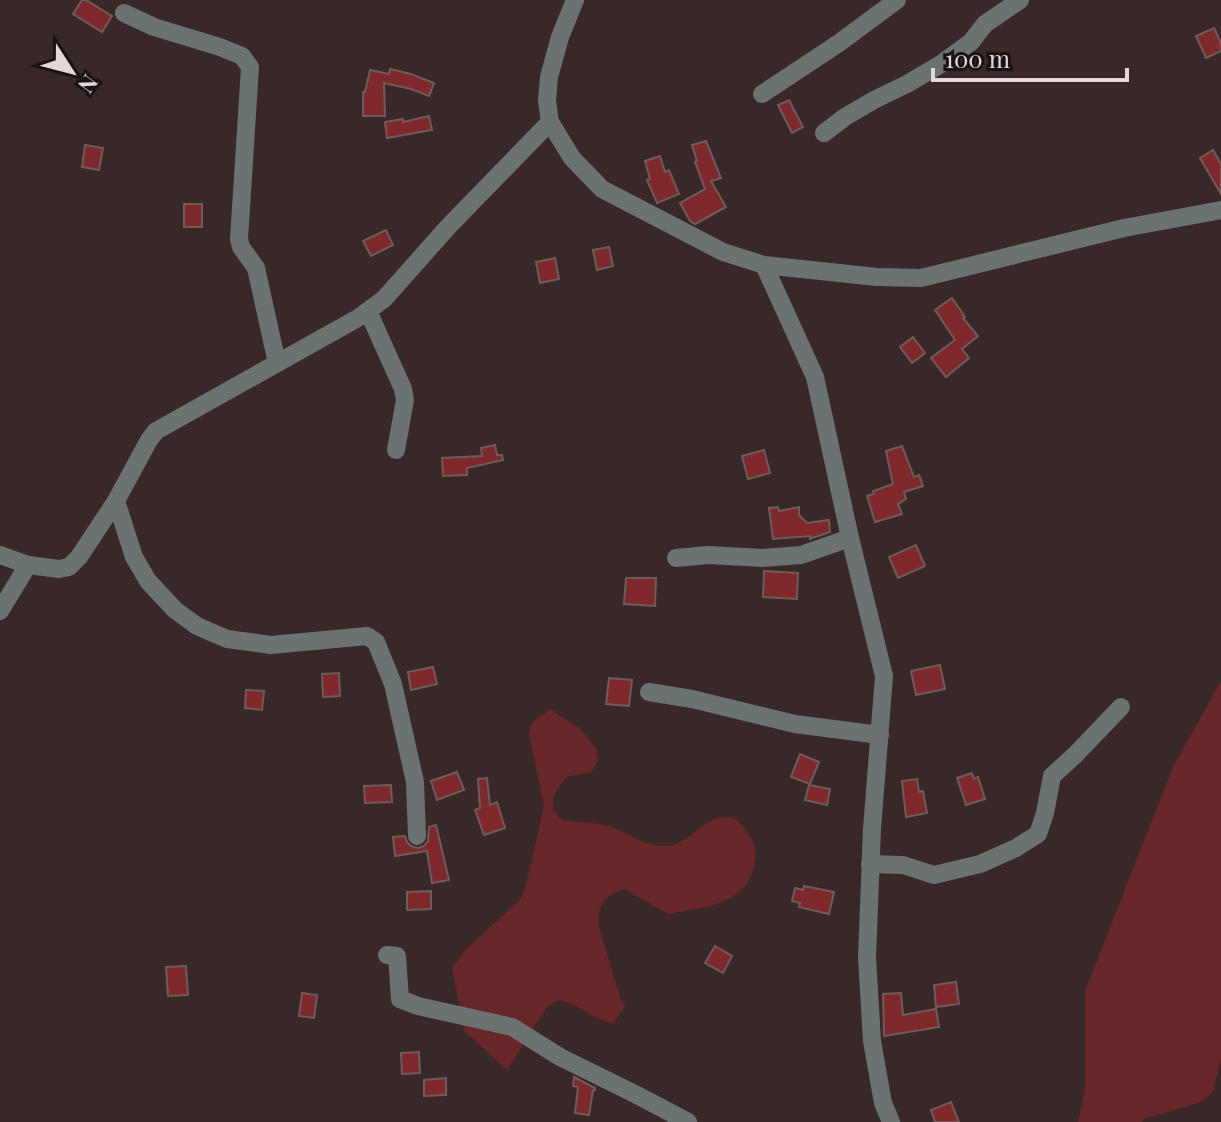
<svg xmlns="http://www.w3.org/2000/svg" width="1221" height="1122" viewBox="0 0 1221 1122" font-family="'Playfair Display',serif">
  <style>
    .green { fill: #672627 }
    .building { fill: #7f292c; stroke: #6e5c5b; stroke-width: 2 }
    .lines { fill: none; stroke-linecap: round; stroke-linejoin: round }
    .minor { stroke: #6a7272; stroke-width: 18 }
  </style>
  <rect width="100%" height="100%" fill="#382827"/>
  <g class="green">
    <polygon points="1221,681 1221,1059 1213,1092 1201,1102 1144,1119 1142,1122 1078,1122 1085,1089 1085,991 1173,767"/>
    <path d="M550,709L580,729L596,748L598,761L591,772L567,777L559,787L553,797V810L562,820C576,822 591,822 605,825C625,830 641,845 663,846C688,848 702,815 729,817C740,818 745,830 751,838C757,848 756,856 754,867C745,906 700,908 668,914L624,889C605,896 596,905 599,927L622,1003L623,1001L626,1004L614,1023C591,1020 581,1004 558,1000L547,1007L507,1070L464,1031L452,967L467,948L520,900L525,889L544,806L529,735L531,723Z"/>
  </g>
  <g class="building">
    <polygon points="82,0 86,0 112,16 102,32 73,14"/>
    <polygon points="1214,28 1221,43 1221,51 1206,58 1196,36"/>
    <polygon points="390,69 411,74 434,83 429,96 411,89 384,83 385,116 363,116 363,92 365,92 370,70 389,74"/>
    <polygon points="789,100 803,127 792,133 778,105"/>
    <polygon points="429,116 432,130 387,138 385,122 403,119 403,122"/>
    <polygon points="706,141 721,178 711,181 726,207 695,224 690,221 680,203 705,189 695,162 697,161 692,145"/>
    <polygon points="85,145 103,148 99,170 82,167"/>
    <polygon points="1213,150 1221,164 1221,194 1200,158"/>
    <polygon points="660,156 665,172 669,170 679,194 657,203 647,180 650,179 645,161"/>
    <rect x="184" y="204" width="18" height="23"/>
    <polygon points="386,230 393,245 371,256 363,241"/>
    <polygon points="609,247 613,266 597,270 593,250"/>
    <polygon points="555,258 559,279 540,283 536,262"/>
    <polygon points="952,298 965,317 963,318 978,336 962,349 969,358 946,377 931,358 955,340 935,310"/>
    <polygon points="913,337 925,353 912,363 900,347"/>
    <polygon points="495,445 497,455 502,455 503,460 467,468 467,475 443,476 442,458 482,456 481,448"/>
    <polygon points="902,446 914,477 919,475 923,486 904,492 906,499 898,504 902,514 875,522 867,496 874,494 873,491 893,484 886,451"/>
    <polygon points="764,450 770,473 748,479 742,456"/>
    <polygon points="778,507 779,511 799,507 799,515 807,523 829,520 830,532 812,538 810,539 810,536 773,539 769,508"/>
    <polygon points="916,545 925,566 898,578 889,557"/>
    <polygon points="764,571 798,573 797,599 763,597"/>
    <polygon points="626,578 656,578 655,606 624,604"/>
    <polygon points="940,665 945,689 916,695 911,671"/>
    <polygon points="433,667 437,684 411,690 408,672"/>
    <polygon points="339,673 340,696 323,697 322,674"/>
    <polygon points="609,678 632,680 629,706 606,704"/>
    <polygon points="246,690 264,691 262,710 245,708"/>
    <polygon points="800,754 819,762 810,784 791,777"/>
    <polygon points="457,772 464,790 437,800 431,781"/>
    <polygon points="972,773 974,779 978,777 985,799 966,805 957,778"/>
    <polygon points="487,778 490,805 497,802 505,828 484,835 475,810 480,808 478,779"/>
    <polygon points="917,779 919,792 923,791 927,813 906,817 902,781"/>
    <polygon points="391,785 392,802 365,803 364,786"/>
    <polygon points="809,785 830,789 827,805 805,800"/>
    <polygon points="436,825 449,880 432,883 427,851 395,856 393,837 405,836 407,842 411,846 418,848 424,846 428,841 429,827"/>
    <polygon points="804,886 834,892 829,914 799,907 800,903 792,901 795,888 803,890"/>
    <polygon points="431,891 431,909 407,910 407,892"/>
    <polygon points="715,946 732,956 723,973 705,963"/>
    <polygon points="186,966 188,995 168,996 166,967"/>
    <polygon points="956,982 959,1004 936,1007 934,985"/>
    <polygon points="302,993 317,995 314,1018 299,1016"/>
    <polygon points="901,993 903,1015 936,1009 939,1027 884,1036 883,994"/>
    <polygon points="419,1052 420,1073 402,1074 401,1053"/>
    <polygon points="574,1077 595,1088 595,1090 593,1090 589,1115 575,1113 578,1087 573,1086"/>
    <polygon points="446,1078 446,1095 424,1096 424,1080"/>
    <polygon points="951,1102 959,1122 935,1122 931,1110"/>
  </g>
  <g class="lines">
    <g class="minor">
      <polyline points="575,0 560,37 549,77 547,101 550,122 572,158 602,189 723,252 764,265 877,277 921,278 1124,228 1221,210"/>
      <polyline points="124,13 154,27 220,47 242,56 250,67 239,239 241,247 256,268 277,363"/>
      <polyline points="762,94 839,43 897,0"/>
      <polyline points="824,133 845,117 874,100 907,84 941,64 971,42 985,24 1020,0"/>
      <polyline points="764,265 815,377 850,538 884,676 872,829 867,957 872,1041 883,1103 891,1122"/>
      <polyline points="368,311 403,389 405,400 396,450"/>
      <polyline points="116,501 134,557 148,581 175,610 197,626 227,639 271,645 367,636 376,642 393,684 415,782 417,836"/>
      <polyline points="0,555 28,565 59,569 69,567 79,557 116,501 149,440 156,431 358,318 384,299 447,228 550,122"/>
      <polyline points="676,558 708,555 763,558 801,555 850,538"/>
      <polyline points="0,611 28,565"/>
      <polyline points="649,692 692,699 795,724 880,735"/>
      <polyline points="870,864 903,865 934,875 980,864 1016,848 1038,834 1045,813 1052,776 1075,755 1121,707"/>
      <polyline points="387,955 397,956 400,999 418,1006 512,1027 560,1057 637,1095 688,1122"/>
    </g>
  </g>
  <g transform="translate(72 72) rotate(126)" stroke="#1a1313" stroke-width="6" paint-order="stroke">
  <path d="M0-6L14 30L0 20L-14 30Z" fill="#e4d9d8"/>
  <text y="-12" font-size="22" font-weight="bold" text-anchor="middle" fill="#e4d9d8">N</text>
  </g>
  <path d="M933 68v12h194v-12" fill="none" stroke="#e4d9d8" stroke-width="4"/>
  <text x="945" y="68" font-size="24" fill="#e4d9d8" stroke="#1a1313" stroke-width="6" paint-order="stroke">100 m</text>
</svg>
